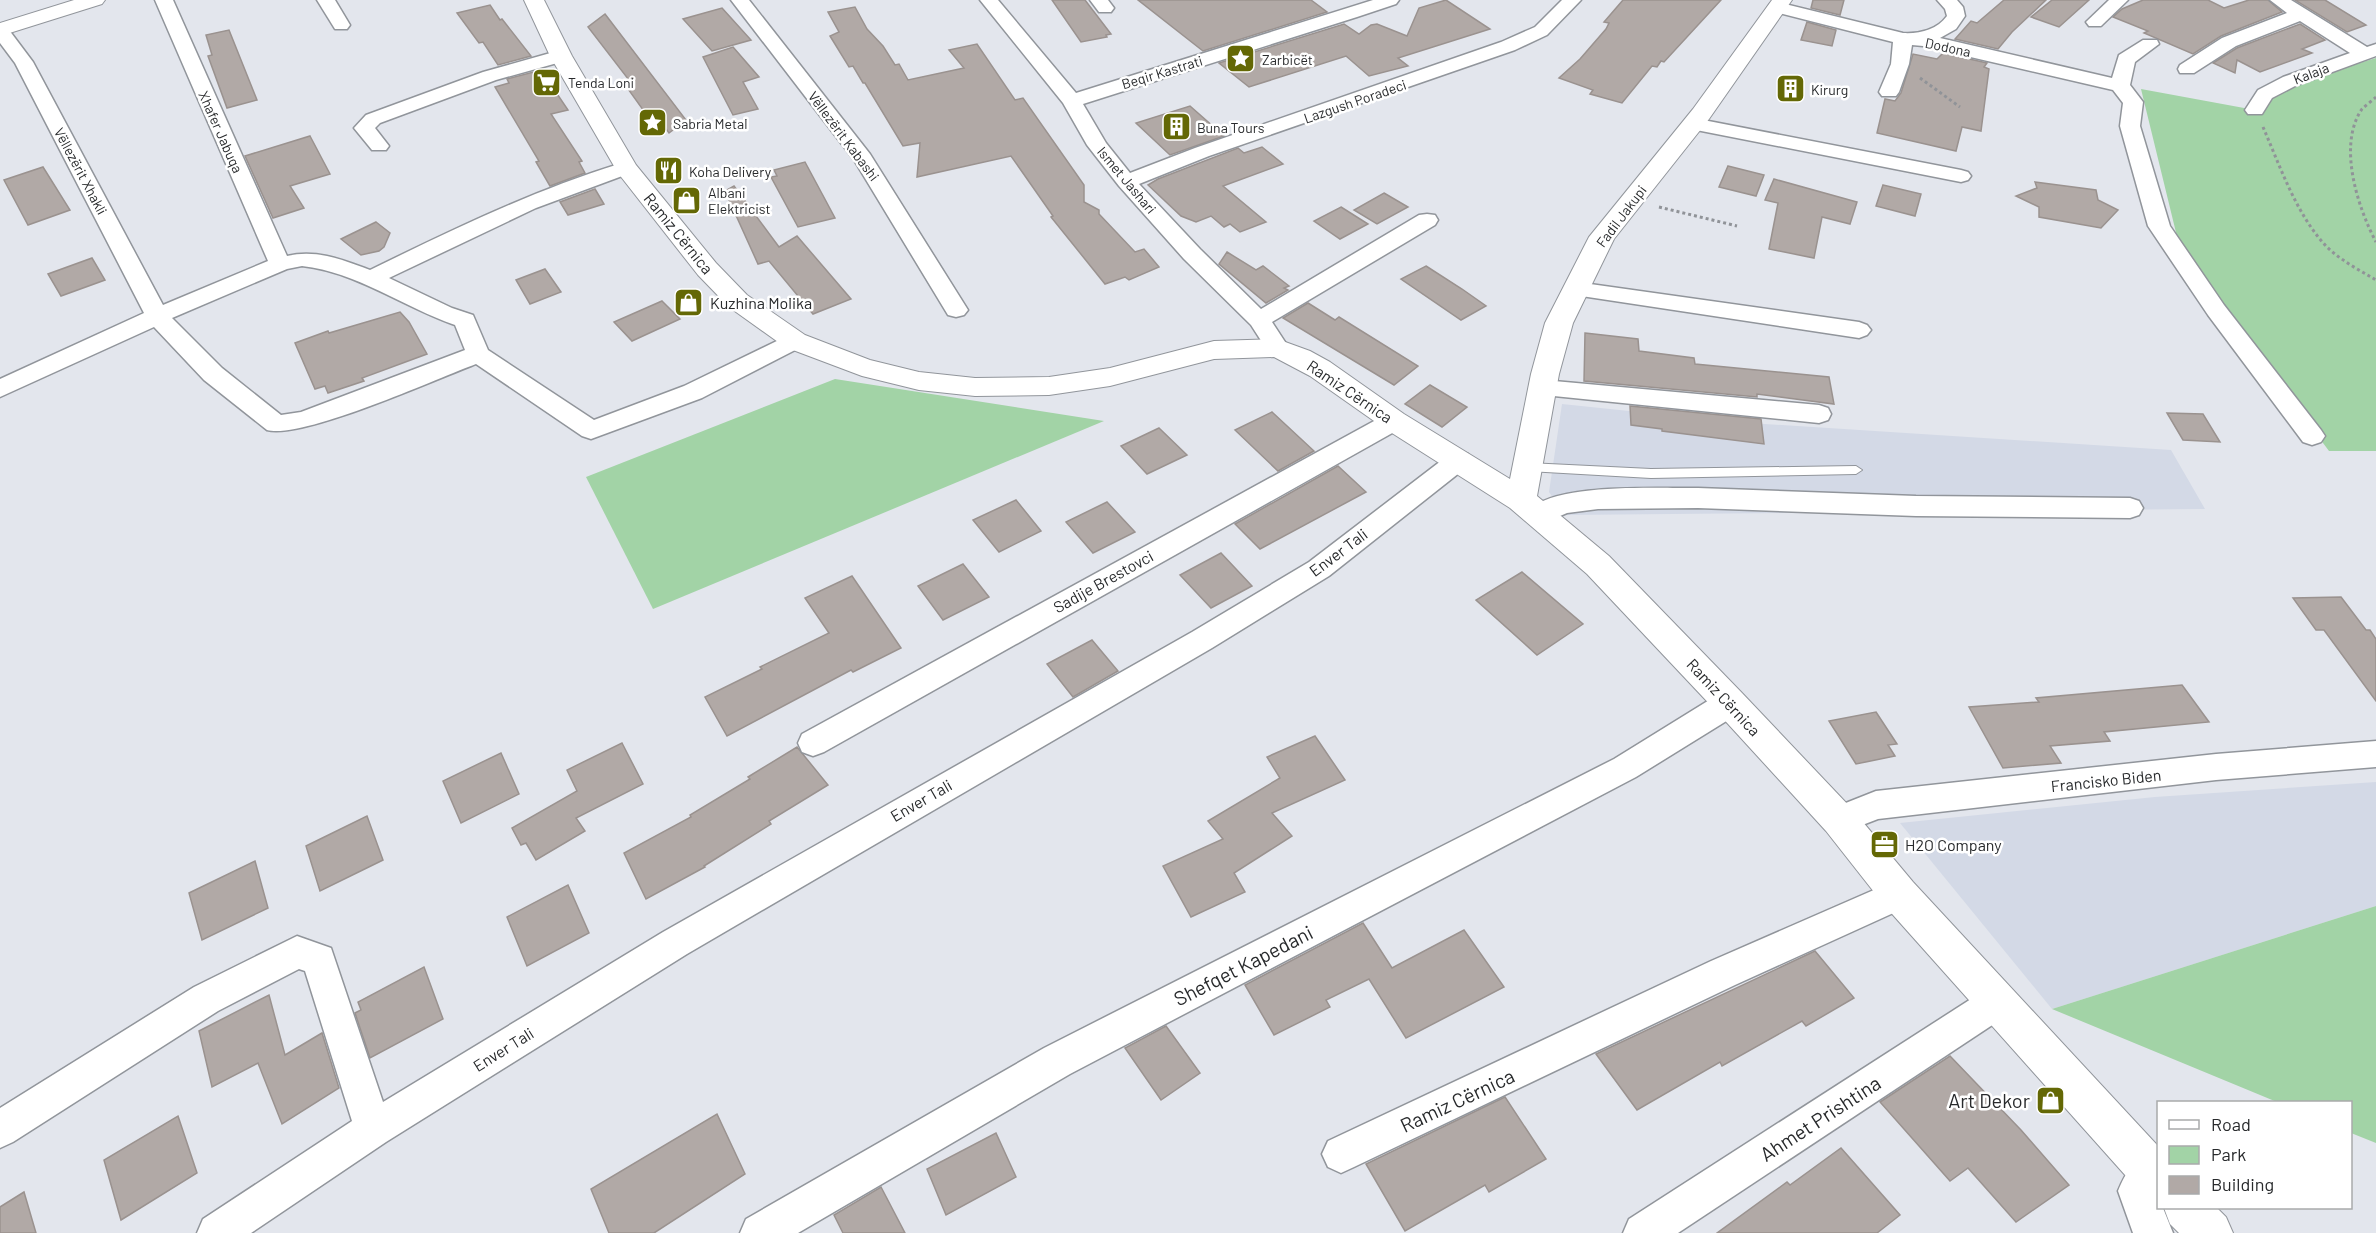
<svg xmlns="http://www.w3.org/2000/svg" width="2376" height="1233" viewBox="0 0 2376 1233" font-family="Barlow,sans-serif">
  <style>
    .built { fill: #d3d9e6 }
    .green { fill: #a2d3a6 }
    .building { fill: #b1a9a6; stroke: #9a928f; stroke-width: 1.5 }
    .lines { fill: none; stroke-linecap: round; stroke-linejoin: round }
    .lane-casing { stroke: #91959b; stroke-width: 2 }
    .street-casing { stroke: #91959b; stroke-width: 3 }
    .secondary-casing { stroke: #91959b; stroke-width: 2 }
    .path { stroke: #909398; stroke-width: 3; stroke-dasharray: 3 3; stroke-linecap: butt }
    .lane { fill: #fff; fill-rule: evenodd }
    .street { fill: #fff; fill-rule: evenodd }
    .secondary { fill: #fff; fill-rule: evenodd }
    .labels { text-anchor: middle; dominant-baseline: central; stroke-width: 5; stroke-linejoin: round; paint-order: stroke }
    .far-street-label { font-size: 14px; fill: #282a2c; stroke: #fff }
    .far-poi-label { font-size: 14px; fill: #282a2c; stroke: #fff; text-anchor: start }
    .street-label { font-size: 16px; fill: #282a2c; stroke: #fff }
    .poi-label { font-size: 16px; fill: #282a2c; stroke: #fff; text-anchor: start }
    .near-street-label { font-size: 20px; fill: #282a2c; stroke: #fff }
    .near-poi-label { font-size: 20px; fill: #282a2c; stroke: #fff; text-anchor: end }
  </style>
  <rect width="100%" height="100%" fill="#e3e6ed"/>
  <g class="built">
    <polygon points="1562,404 1734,422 2171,450 2205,509 1565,515 1549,492"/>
    <polygon points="2376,782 2376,906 2052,1009 1900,823 2155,797"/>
  </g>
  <g class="green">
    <polygon points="2376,58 2376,451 2329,451 2181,253 2141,89 2255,110 2291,84"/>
    <polygon points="835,379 1104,421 653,609 586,477"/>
    <polygon points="2376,906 2376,1143 2351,1133 2350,1102 2277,1102 2052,1009"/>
  </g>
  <g class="building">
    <polygon points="1052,0 1085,0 1111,34 1106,35 1107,37 1081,42"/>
    <polygon points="1138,0 1311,0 1327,12 1203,51"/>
    <polygon points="1446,0 1490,29 1398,58 1408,66 1369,76 1346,56 1249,87 1219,63 1344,24 1359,34 1371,25 1377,24 1407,36 1419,8"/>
    <polygon points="1623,0 1721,0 1664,62 1661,61 1657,67 1652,66 1622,103 1590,94 1593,90 1559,78 1580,59 1606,29 1609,23 1604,22"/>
    <polygon points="1813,0 1844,0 1840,15 1811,8"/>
    <polygon points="2004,0 2046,0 2012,32 1998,49 1955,39 1971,21 1977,23"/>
    <polygon points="2052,0 2089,0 2059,27 2031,17"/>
    <polygon points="2143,0 2208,0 2224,8 2249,0 2268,0 2282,12 2221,36 2193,54 2144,33 2148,31 2113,17 2122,9"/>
    <polygon points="2295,0 2325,0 2366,25 2347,32"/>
    <polygon points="490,5 500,20 502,19 531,56 498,65 483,42 479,43 457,13"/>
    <polygon points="855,7 867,29 883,46 895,65 899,64 908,80 964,68 949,50 977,44 1015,100 1023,98 1084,185 1084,202 1099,210 1099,214 1135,252 1144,249 1159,267 1129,280 1125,277 1105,284 1051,217 1053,216 1011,156 917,177 920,143 903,146 865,83 863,83 853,66 849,67 830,36 839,32 828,12"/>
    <polygon points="722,8 751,40 712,51 683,19"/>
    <polygon points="605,14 686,120 669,133 664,126 656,128 623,82 629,80 588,27"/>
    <polygon points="1807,22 1836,30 1832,46 1801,40"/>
    <polygon points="2300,24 2325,40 2302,49 2312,53 2260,72 2237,60 2235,73 2213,63 2237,48"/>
    <polygon points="229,30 257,100 227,108 208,56 212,55 206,35"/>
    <polygon points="733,47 759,77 743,82 758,109 733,115 703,57"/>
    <polygon points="1943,53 1987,63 1984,67 1989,69 1981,131 1962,127 1956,151 1877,133 1885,99 1895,101 1901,93 1913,54 1937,59"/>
    <polygon points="541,70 568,110 551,114 582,161 579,162 585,173 550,186 536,162 539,161 495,87 509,83 507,79"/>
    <polygon points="1190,106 1224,136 1170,155 1136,123"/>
    <polygon points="310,136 330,174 290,186 304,208 273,218 245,156"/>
    <polygon points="1262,147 1283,164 1223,186 1266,222 1240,232 1230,224 1224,227 1211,216 1196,222 1181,216 1148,185 1158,179 1238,148 1244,153"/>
    <polygon points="805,162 835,218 798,227 771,177 777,176 774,170"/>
    <polygon points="1728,166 1764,175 1756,196 1719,187"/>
    <polygon points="43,167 70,210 28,225 4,180"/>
    <polygon points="1774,179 1857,202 1850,224 1822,217 1814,258 1769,249 1778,203 1765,200"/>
    <polygon points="2035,182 2096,190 2098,200 2118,210 2101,228 2039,217 2039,207 2016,196 2037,188"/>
    <polygon points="1883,185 1921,194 1915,216 1876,206"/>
    <polygon points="734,186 779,247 797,236 851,299 813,314 769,261 758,264 725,191"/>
    <polygon points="595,189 604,204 568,215 560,202"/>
    <polygon points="1384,193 1408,207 1377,224 1354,210"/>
    <polygon points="1341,207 1368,224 1340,239 1314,221"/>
    <polygon points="376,222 390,233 384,247 379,251 361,255 341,239"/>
    <polygon points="1227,252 1256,270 1263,266 1289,286 1284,288 1288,290 1266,303 1219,264"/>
    <polygon points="92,258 105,280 61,296 48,274"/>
    <polygon points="1426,266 1462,289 1486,306 1461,320 1401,279"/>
    <polygon points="545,269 561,292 530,304 516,280"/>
    <polygon points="662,301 680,319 632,341 614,322"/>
    <polygon points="1308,303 1335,320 1339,317 1418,366 1394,385 1283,318"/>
    <polygon points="400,312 409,322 427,354 362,378 364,381 328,393 325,386 315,389 295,343 328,331 329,333"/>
    <polygon points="1585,333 1638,339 1639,351 1694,358 1695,364 1829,377 1834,404 1757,394 1757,397 1584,381"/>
    <polygon points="1430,385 1467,407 1442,427 1405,404"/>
    <polygon points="1630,406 1761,419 1764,444 1662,431 1662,429 1631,425"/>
    <polygon points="1272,412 1314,451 1278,471 1235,430"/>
    <polygon points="2167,413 2203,414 2220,442 2183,440"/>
    <polygon points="1159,428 1187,455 1147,474 1121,446"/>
    <polygon points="1338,466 1366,492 1260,549 1235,524"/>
    <polygon points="1016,500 1041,531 999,552 973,520"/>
    <polygon points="1107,502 1135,532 1093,553 1066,522"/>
    <polygon points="1221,553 1252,586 1211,608 1180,575"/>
    <polygon points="963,564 989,597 943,620 918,586"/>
    <polygon points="1522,572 1583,624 1537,655 1476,600"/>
    <polygon points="852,576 901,648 853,672 851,670 727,736 705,697 762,669 760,667 829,633 805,598"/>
    <polygon points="2341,597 2366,630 2370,630 2376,639 2376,701 2324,630 2316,630 2293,598"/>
    <polygon points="1092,640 1118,671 1073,697 1047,664"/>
    <polygon points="2182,685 2209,722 2104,732 2110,741 2050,746 2061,763 2003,768 1969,707 2039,702 2036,698"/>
    <polygon points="1876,712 1897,744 1888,745 1895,756 1856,764 1829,721"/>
    <polygon points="1315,736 1345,780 1272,813 1292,836 1234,873 1245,892 1191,917 1163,866 1223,839 1208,821 1280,778 1267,757"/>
    <polygon points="622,743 643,784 576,818 585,831 536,860 526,843 521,845 512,828 577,791 567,770"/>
    <polygon points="797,747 828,785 769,821 771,824 704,866 705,867 646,899 624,853 691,817 690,815 750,779 748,777"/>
    <polygon points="501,753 519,794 461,823 443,781"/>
    <polygon points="367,816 383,860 320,891 306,846"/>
    <polygon points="255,861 268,908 202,940 189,893"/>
    <polygon points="568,885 589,933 527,966 507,917"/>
    <polygon points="1363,923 1392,968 1464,930 1504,987 1406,1038 1369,979 1326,1000 1330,1007 1274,1035 1245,985"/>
    <polygon points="1815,951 1854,998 1806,1026 1802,1021 1722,1066 1720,1062 1637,1110 1596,1054"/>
    <polygon points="424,967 443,1019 370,1058 355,1013 361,1010 358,1002"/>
    <polygon points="269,995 285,1055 322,1033 339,1088 282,1124 258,1063 212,1087 199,1031"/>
    <polygon points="1166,1026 1200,1073 1161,1100 1125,1048"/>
    <polygon points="1950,1056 2021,1130 2069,1185 2016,1222 1968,1168 1950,1181 1880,1102"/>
    <polygon points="1505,1097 1546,1159 1489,1192 1485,1185 1405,1231 1366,1164"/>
    <polygon points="717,1114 745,1174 654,1233 609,1233 591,1189"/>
    <polygon points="178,1116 197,1173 121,1220 104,1160"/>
    <polygon points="996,1133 1016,1177 946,1215 927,1169"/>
    <polygon points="1841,1148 1900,1215 1877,1233 1717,1233 1787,1182 1790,1185"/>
    <polygon points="881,1187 905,1233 843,1233 834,1215"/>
    <polygon points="24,1192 36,1233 0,1233 0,1207"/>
  </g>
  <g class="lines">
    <defs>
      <polygon id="lane" points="1528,463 1651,469 1856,466 1862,470 1856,474 1651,478 1528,471 1522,467"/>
      <g id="street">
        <path d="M155,0H173L287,256C317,249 343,260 370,270C452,230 532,191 619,164L626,162L633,164L636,168L633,172L536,208L389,278L452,308L473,315L488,350L594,420L684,386L787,336L795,333L803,336L807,341L803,346L702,398L591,439L582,436L476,364C436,379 301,440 267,430L204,380L154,327L0,397V379L144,313L15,63L0,43V25L6,26L33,62L163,305L268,261ZM302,266C357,272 403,307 455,325L465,350L301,412L281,415L222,368L172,318L287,269Z"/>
        <polygon points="317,0 335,0 350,25 347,29 335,29"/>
        <polygon points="731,0 749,0 870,154 968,310 964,315 956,317 948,315 854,160"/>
        <polygon points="980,0 998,0 1076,93 1373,0 1399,0 1396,4 1357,17 1083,104 1106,143 1130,173 1195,148 1501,42 1535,27 1562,0 1581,0 1547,35 1515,50 1209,156 1139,184 1200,249 1261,309 1419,215 1427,214 1435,215 1438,220 1435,225 1272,322 1289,348 1285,353 1277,356 1269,353 1251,325 1184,259 1119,186 1087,145 1063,103"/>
        <polygon points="1090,0 1108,0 1114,8 1111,12 1099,12"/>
        <path d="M1937,0H1957L1963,7L1965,16L1956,29L1940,38L2112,78L2119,55L2143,40H2157L2159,44L2135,62L2130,85L2143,102L2140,126L2170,226L2224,305L2321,430L2325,436L2321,442L2312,445L2303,442L2208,315L2148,226L2120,126L2123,103L2113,90L1923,46L1912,45L1909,64L1899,92L1896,96H1882L1879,92L1891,64L1893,42L1771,11L1768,7L1771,3L1777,2L1903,33C1919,34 1937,30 1947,16L1945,9Z"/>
        <polygon points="2109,0 2128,0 2101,26 2089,26 2086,22"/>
        <polygon points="2270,0 2291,0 2367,47 2376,44 2376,56 2297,85 2272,98 2262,114 2248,114 2245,110 2258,90 2283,77 2350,53 2300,21 2236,46 2194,73 2180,73 2178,69 2180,65 2222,38 2287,13"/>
        <polygon points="561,50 568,52 570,56 568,60 496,80 380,123 375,128 389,146 386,150 372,150 354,128 366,115 483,72"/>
        <polygon points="1693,118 1961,170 1968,172 1971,176 1968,180 1961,182 1686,128 1683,124 1686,120"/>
        <polygon points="1576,282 1859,322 1867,325 1871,330 1867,335 1859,338 1568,294 1565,289 1568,284"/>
        <polygon points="1543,380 1819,405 1828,408 1831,414 1828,420 1819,423 1534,394 1531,388 1534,382"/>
        <polygon points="1394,412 1403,415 1407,421 1403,427 824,752 813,756 802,752 798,743 802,734 1385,415"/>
        <polygon points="1459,451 1468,454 1472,460 1468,466 1329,576 1212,648 687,954 386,1142 251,1233 197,1233 203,1219 352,1121 305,971 299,969 218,1011 13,1142 0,1148 0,1108 194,987 297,936 331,948 383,1102 663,932 1192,632 1309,562 1450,454"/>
        <path d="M1698,488L1916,496L2130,498L2139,501L2143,508L2139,515L2130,518L1916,516L1698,508L1598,509L1567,513L1539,525L1530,522L1526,515C1545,481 1662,489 1698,488Z"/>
        <polygon points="1730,691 1741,694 1745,703 1741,712 1636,777 1070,1074 798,1233 740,1233 746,1219 1044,1048 1614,759 1719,694"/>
        <polygon points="2376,741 2376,767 2216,780 1878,819 1839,834 1828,830 1823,820 1828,810 1876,791 2216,754"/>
        <polygon points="1899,879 1911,883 1916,894 1911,905 1735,985 1354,1167 1341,1173 1328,1167 1322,1154 1328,1141 1711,961"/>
        <polygon points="1997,985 2009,990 2015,1002 2009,1014 1678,1233 1623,1233 1629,1219 1985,990"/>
        <path d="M2152,1152L2158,1155V1208H2163L2173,1233H2133L2118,1191C2126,1172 2133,1160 2152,1152Z"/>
      </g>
      <g id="secondary">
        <polygon points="74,0 105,0 102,4 0,36 0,23"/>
        <polygon points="524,0 544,0 572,56 636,165 716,263 747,295 805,335 870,360 919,372 975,378 1049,377 1110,368 1214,341 1277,339 1310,351 1330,362 1404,414 1510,479 1531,374 1545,323 1589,237 1693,109 1772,0 1792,0 1709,119 1614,239 1573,323 1559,374 1537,496 1609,556 1742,693 1852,809 1913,882 2158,1146 2158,1200 2142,1194 1885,906 1826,831 1718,713 1587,574 1510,508 1384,428 1310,376 1274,357 1214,359 1110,386 1049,395 975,396 919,390 862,376 785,347 729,307 698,275 618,173 550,56"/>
        <polygon points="2164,1208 2217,1208 2226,1217 2233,1233 2179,1233 2170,1224"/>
      </g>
    </defs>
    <use href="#lane" class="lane-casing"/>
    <use href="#street" class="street-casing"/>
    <use href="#secondary" class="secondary-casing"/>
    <g class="path">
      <polyline points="1920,78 1960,107"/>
      <path d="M2376,97C2372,101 2366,105 2362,109C2337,145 2358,208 2376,242"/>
      <path d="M2263,127C2280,166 2296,214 2326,246C2340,260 2359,270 2376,280"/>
      <polyline points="1659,207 1737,226"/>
    </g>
    <use href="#lane" class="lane"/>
    <use href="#street" class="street"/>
    <use href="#secondary" class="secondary"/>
  </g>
  <defs>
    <symbol id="sight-square" viewBox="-11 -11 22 22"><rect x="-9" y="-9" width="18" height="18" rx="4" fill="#646805" stroke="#fff"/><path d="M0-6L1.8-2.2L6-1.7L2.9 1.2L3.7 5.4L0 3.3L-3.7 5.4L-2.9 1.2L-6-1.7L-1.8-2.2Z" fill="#fff"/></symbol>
    <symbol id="supermarket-square" viewBox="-11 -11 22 22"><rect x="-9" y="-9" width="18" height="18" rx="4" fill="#646805" stroke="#fff"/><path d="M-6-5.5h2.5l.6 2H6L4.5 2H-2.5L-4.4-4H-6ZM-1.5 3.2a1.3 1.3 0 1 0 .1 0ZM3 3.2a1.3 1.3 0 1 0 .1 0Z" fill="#fff"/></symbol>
    <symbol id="building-square" viewBox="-11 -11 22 22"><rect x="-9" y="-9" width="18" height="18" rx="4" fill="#646805" stroke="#fff"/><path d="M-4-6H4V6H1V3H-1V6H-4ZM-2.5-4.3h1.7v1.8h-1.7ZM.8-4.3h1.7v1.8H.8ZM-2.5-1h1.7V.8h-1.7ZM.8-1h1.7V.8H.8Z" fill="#fff"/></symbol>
    <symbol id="restaurant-square" viewBox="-11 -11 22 22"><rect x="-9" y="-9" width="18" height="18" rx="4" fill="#646805" stroke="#fff"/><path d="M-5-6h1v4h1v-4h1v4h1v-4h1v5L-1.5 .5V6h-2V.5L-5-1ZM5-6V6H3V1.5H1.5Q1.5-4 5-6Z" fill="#fff"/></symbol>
    <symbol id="shop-square" viewBox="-11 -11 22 22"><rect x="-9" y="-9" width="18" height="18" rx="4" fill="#646805" stroke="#fff"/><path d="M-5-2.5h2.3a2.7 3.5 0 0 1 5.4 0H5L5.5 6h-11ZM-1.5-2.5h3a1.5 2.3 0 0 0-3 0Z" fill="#fff"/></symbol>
    <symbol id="office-square" viewBox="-11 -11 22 22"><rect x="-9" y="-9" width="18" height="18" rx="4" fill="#646805" stroke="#fff"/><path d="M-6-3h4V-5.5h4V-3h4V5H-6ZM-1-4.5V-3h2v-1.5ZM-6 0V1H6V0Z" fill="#fff"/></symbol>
  </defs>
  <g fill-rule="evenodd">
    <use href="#sight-square" x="1224" y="42" width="33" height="33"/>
    <use href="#supermarket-square" x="530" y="66" width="33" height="33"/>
    <use href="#building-square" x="1774" y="72" width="33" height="33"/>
    <use href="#sight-square" x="636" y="106" width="33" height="33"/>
    <use href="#building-square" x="1160" y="110" width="33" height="33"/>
    <use href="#restaurant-square" x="652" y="154" width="33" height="33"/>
    <use href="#shop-square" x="670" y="184" width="33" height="33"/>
    <use href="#shop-square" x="672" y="286" width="33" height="33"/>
    <use href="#office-square" x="1868" y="828" width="33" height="33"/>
    <use href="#shop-square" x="2034" y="1084" width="33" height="33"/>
  </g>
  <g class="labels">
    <g class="far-street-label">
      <text transform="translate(1948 47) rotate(12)">Dodona</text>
      <text transform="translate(1162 72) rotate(-17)">Beqir Kastrati</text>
      <text transform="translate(2311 73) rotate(-21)">Kalaja</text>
      <text transform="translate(1355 101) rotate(-19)">Lazgush Poradeci</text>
      <text transform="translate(221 132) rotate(66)">Xhafer Jabuqa</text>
      <text transform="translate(844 136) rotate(53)">Vëllezërit Kabashi</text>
      <text transform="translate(81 171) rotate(62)">Vëllezërit Xhakli</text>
      <text transform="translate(1127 180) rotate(50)">Ismet Jashari</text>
      <text transform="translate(1621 216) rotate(-53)">Fadil Jakupi</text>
    </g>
    <g class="far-poi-label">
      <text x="1262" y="59">Zarbicët</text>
      <text x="568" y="82">Tenda Loni</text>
      <text x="1811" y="89">Kirurg</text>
      <text x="673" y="123">Sabria Metal</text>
      <text x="1197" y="127">Buna Tours</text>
      <text x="689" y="171">Koha Delivery</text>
      <text x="708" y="192">Albani<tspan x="708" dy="16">Elektricist</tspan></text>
    </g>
    <g class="street-label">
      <text transform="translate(679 233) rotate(51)">Ramiz Cërnica</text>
      <text transform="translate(1350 391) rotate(34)">Ramiz Cërnica</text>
      <text transform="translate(1338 552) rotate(-37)">Enver Tali</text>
      <text transform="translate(1103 581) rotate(-29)">Sadije Brestovci</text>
      <text transform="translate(1724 697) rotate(47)">Ramiz Cërnica</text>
      <text transform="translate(2106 780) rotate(-6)">Francisko Biden</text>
      <text transform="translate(921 800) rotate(-30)">Enver Tali</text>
      <text transform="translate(503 1049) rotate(-32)">Enver Tali</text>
    </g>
    <g class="poi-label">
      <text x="710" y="302">Kuzhina Molika</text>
      <text x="1905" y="844">H2O Company</text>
    </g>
    <g class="near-street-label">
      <text transform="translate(1243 965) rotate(-27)">Shefqet Kapedani</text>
      <text transform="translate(1457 1100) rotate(-25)">Ramiz Cërnica</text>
      <text transform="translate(1820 1118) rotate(-33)">Ahmet Prishtina</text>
    </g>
    <g class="near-poi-label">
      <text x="2030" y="1100">Art Dekor</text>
    </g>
  </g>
  <rect x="2157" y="1101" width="195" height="108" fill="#ffffff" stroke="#a9aaab" stroke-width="1.5"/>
  <rect x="2169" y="1120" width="30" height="9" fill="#ffffff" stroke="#a9aaab" stroke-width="1.5"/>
  <text x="2211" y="1131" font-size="18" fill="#282a2c">Road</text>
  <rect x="2169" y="1146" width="30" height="18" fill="#a2d3a6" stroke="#a9aaab" stroke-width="1.5"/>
  <text x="2211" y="1161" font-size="18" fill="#282a2c">Park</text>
  <rect x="2169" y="1176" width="30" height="18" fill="#b1a9a6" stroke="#a9aaab" stroke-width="1.5"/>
  <text x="2211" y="1191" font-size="18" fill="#282a2c">Building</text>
</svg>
